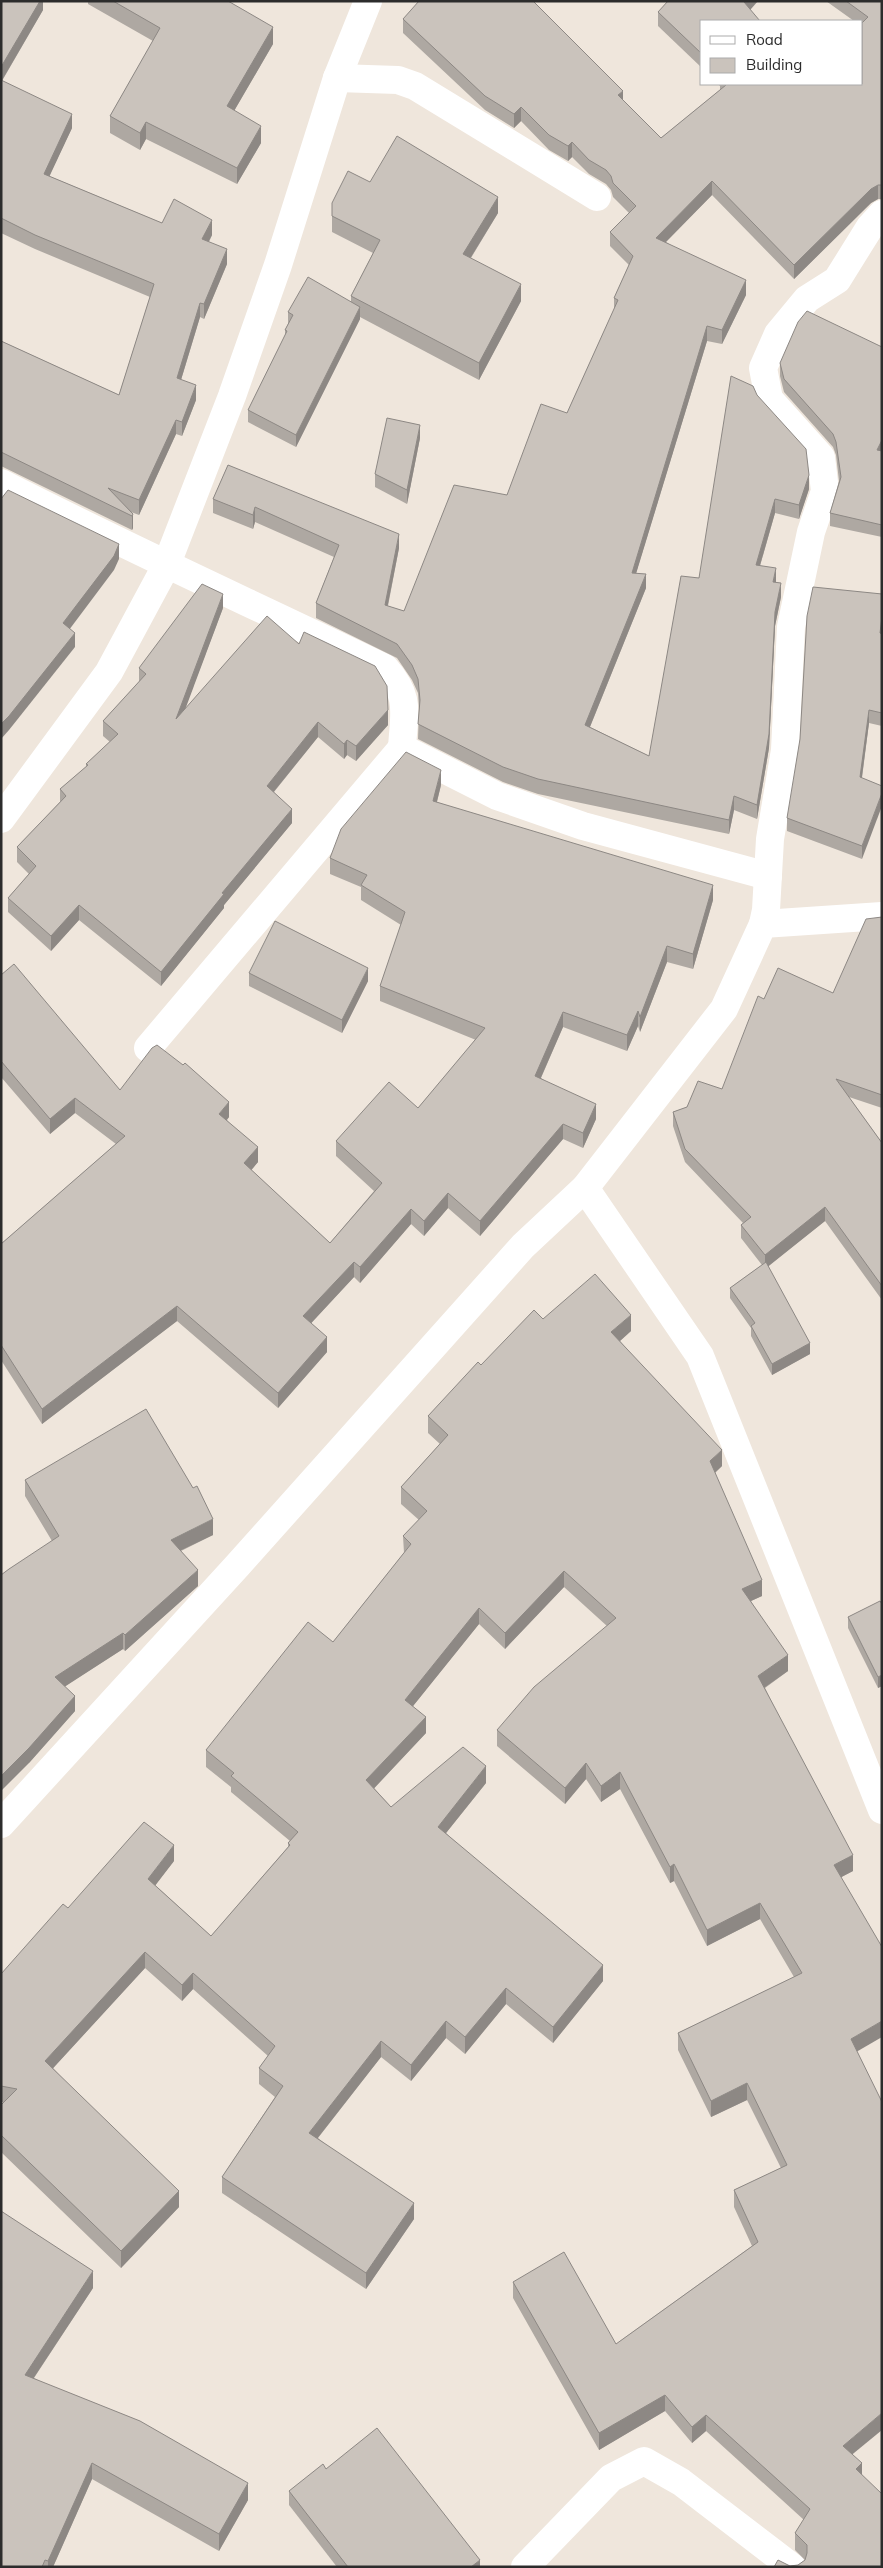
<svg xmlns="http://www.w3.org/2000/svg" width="883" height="2568" viewBox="0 0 883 2568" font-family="Mulish,sans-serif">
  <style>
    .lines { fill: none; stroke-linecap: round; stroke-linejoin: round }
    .street { stroke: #fff; stroke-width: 28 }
    .secondary { stroke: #fff; stroke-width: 28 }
    .wall { fill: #aea8a2 }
    .shaded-wall { fill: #8d8884 }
    .building { fill: #cac3bc; stroke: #8d8884 }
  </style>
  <rect width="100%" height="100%" fill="#efe6dc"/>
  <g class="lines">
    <g class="street">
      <polyline points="337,78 398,80 415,86 597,197"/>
      <path d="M1,483C128,548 257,606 385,668C411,697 404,712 402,748L497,796L583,826L768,876"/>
      <polyline points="1,819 109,672 166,566 232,396 278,265 337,78 368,1"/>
      <polyline points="763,924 766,910 770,839 785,750 791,627 811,532 825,491 821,457 769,399 763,368 778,334 807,299 837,280 870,227 882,214"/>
      <polyline points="148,1048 402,748"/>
      <polyline points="585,1188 724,1009 763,924 882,916"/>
      <polyline points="525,2567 611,2478 644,2461 681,2482 792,2567"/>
    </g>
    <polyline class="secondary" points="1,1824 237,1566 523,1246 585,1188 700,1356 882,1810"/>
  </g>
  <g class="wall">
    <polygon points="1,1 43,1 43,10 2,81 72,128 49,176 162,223 212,235 209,242 227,264 204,319 200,317 181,380 196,400 182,436 176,434 139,515 131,512 133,514 133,528 132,530 1,466 1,341 119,395 150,297 35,249 1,233"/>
    <polygon points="88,1 228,1 273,44 234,111 261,143 237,184 146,139 140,150 110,133 110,116 153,41 88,4"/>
    <polygon points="826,1 882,1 882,199 878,199 871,203 794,279 712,195 666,242 746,295 722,344 707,341 636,573 646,588 590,727 649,756 699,578 757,395 809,489 799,519 775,513 760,566 776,582 781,597 775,626 769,748 757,819 734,810 729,834 538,794 503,782 418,739 419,709 418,693 412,680 397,658 316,618 316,603 334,557 255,522 253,529 213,513 213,499 228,465 399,548 388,606 404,611 507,495 567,413 614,310 614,298 629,265 610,246 610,232 629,213 613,197 611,190 606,184 589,174 572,157 568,161 549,150 521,121 514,128 485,110 403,33 403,19 623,100 661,138 720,90 720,86 718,84 862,84 862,21 854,21"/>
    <polygon points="658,12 702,21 702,68 658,26"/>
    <polygon points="370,182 498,213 471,258 521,301 479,380 360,317 360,319 296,447 248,422 248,410 285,336 285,330 288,324 288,312 351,302 351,296 373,253 332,232 332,203"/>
    <polygon points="882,347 882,537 830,526 830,513 839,481 836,455 833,447 784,392 780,376 780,363"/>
    <polygon points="420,438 407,504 375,487 375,474"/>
    <polygon points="882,594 882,726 869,723 862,778 862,859 787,831 787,818"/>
    <polygon points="223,608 185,708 388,725 356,761 347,755 344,759 318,737 274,792 292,823 224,905 224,908 161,986 79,920 51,951 8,912 8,898 29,874 17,862 17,847 60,802 60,789 86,767 86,764 110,742 103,736 103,721 139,682 139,668"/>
    <polygon points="441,785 437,802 713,900 693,969 667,962 640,1032 638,1026 627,1051 563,1027 541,1078 596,1119 583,1148 563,1139 480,1236 448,1208 424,1236 411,1224 360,1283 354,1277 311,1323 327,1352 278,1408 177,1321 42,1424 1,1360 1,1244 116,1144 75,1113 50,1134 1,1077 1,975 120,1090 229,1117 227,1120 258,1162 251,1170 330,1243 374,1191 336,1156 336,1141 418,1108 476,1040 380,1001 380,986 401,925 361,900 361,887 330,874 330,858"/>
    <polygon points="882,917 882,1108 849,1097 882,1143 882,1300 825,1221 768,1266 810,1354 772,1375 751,1336 751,1328 730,1298 730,1288 762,1265 741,1238 741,1225 743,1223 685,1162 673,1126 673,1112 687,1107 722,1089 764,999 833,993"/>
    <polygon points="249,973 368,981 342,1033 249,986"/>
    <polygon points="543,1319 631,1331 620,1341 722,1466 715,1473 762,1596 751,1601 788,1671 765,1688 853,1871 841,1877 857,2052 852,2454 862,2474 882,2567 790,2566 798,2565 805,2560 795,2550 795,2533 804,2520 706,2431 692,2443 665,2411 599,2450 513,2298 513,2282 616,2344 752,2246 734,2207 734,2190 781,2168 747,2100 711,2117 678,2050 678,2033 794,1977 760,1919 707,1946 674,1881 670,1883 620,1789 601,1802 586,1779 565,1804 497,1746 497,1730 607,1626 564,1587 505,1649 479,1624 413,1706 426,1733 374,1788 391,1807 486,1783 446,1833 603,1981 553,2043 506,2004 465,2054 446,2038 411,2081 381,2057 318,2138 414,2219 366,2289 222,2193 222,2177 275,2097 259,2084 259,2068 268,2056 193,1989 182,2001 145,1968 53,2068 179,2207 121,2268 1,2152 1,2105 4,2102 1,2102 1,1974 68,1908 174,1861 155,1885 211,1936 288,1847 288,1843 290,1841 231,1792 231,1787 206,1767 206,1750 333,1642 404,1553 403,1536 419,1520 401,1504 401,1487 440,1444 428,1433 428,1416 481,1365"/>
    <polygon points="25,1480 213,1535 181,1551 198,1586 125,1651 123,1649 65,1686 75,1711 29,1763 52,1541 25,1496"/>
    <polygon points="882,1604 882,1686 878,1688 848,1628 848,1617"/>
    <polygon points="1,2211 93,2288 34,2378 248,2500 219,2551 92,2479 53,2567 1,2567"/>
    <polygon points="326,2469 480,2567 337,2567 289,2505 289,2491"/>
  </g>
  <g class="shaded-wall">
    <polygon points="40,1 43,1 43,10 1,82 1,67"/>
    <polygon points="745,1 758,1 744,17 744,2"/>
    <polygon points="273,27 273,44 227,123 227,106"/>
    <polygon points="623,91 623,105 618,95"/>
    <polygon points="521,107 521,121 514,128 514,114"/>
    <polygon points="72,114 72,128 44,188 44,174"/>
    <polygon points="146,122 146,139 140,150 140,133"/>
    <polygon points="261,126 261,143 237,184 237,168"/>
    <polygon points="572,142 572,157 568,161 568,146"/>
    <polygon points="712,181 712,195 656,252 656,238"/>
    <polygon points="878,185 878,199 871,203 794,279 794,265 871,189"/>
    <polygon points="498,197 498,213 463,270 463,254"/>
    <polygon points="212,220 212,235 202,254 202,239"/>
    <polygon points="227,249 227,264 204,319 204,304"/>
    <polygon points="746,280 746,295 722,344 722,330"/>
    <polygon points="521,284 521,301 479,380 479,363"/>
    <polygon points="200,303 200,317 177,393 177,378"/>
    <polygon points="360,307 360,319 296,447 296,435"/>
    <polygon points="707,326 707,341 632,587 632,573"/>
    <polygon points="196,385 196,400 182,436 182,422"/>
    <polygon points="176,420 176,434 139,515 139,500"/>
    <polygon points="420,425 420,438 407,504 407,490"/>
    <polygon points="882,440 882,452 877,450"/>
    <polygon points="809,475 809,489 799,519 799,505"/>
    <polygon points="775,499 775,513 756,579 756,565"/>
    <polygon points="255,507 255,522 253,529 253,515"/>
    <polygon points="133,514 133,528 132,530 132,516"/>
    <polygon points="399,534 399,548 385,619 385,605"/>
    <polygon points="119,544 119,559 114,570 63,638 63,623"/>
    <polygon points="776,568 776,582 773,582"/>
    <polygon points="646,574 646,588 585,739 585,725"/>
    <polygon points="781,583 781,597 775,626 769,748 757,819 757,805 775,612"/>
    <polygon points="223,594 223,608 176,734 176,719"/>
    <polygon points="882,617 882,631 880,646 880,633"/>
    <polygon points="75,633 75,647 9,730 1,739 1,724"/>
    <polygon points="388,710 388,725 356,761 356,746"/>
    <polygon points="869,710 869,723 860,791 860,777"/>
    <polygon points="318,722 318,737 267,800 267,786"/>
    <polygon points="347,740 347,755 344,759 344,744"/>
    <polygon points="441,770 441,785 433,817 433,801"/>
    <polygon points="882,793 882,806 862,859 862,846"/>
    <polygon points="734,796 734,810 729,834 729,820"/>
    <polygon points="292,809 292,823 224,905 224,908 161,986 161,972 222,893"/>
    <polygon points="713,885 713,900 693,969 693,954"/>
    <polygon points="79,905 79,920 51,951 51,936"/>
    <polygon points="667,946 667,962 640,1032 640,1017"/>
    <polygon points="368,968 368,981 342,1033 342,1020"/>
    <polygon points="638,1011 638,1026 627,1051 627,1035"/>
    <polygon points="563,1012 563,1027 535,1091 535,1076"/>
    <polygon points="75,1098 75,1113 50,1134 50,1119"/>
    <polygon points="229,1102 229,1117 219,1129 219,1114"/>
    <polygon points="596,1104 596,1119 583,1148 583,1133"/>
    <polygon points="563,1124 563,1139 480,1236 480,1221"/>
    <polygon points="258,1147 258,1162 244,1179 244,1163"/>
    <polygon points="448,1193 448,1208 424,1236 424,1221"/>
    <polygon points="825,1207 825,1221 765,1269 765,1255"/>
    <polygon points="411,1209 411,1224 360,1283 360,1267"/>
    <polygon points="354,1262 354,1277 303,1332 303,1316"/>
    <polygon points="177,1306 177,1321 42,1424 42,1409"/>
    <polygon points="631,1315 631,1331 611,1349 611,1332"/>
    <polygon points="327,1337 327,1352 278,1408 278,1393"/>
    <polygon points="810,1343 810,1354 772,1375 772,1364"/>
    <polygon points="722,1450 722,1466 710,1477 710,1461"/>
    <polygon points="213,1519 213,1535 171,1555 171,1540"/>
    <polygon points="198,1570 198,1586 125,1651 125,1635"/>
    <polygon points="564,1571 564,1587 505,1649 505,1633"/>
    <polygon points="762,1580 762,1596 742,1605 742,1589"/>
    <polygon points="479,1608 479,1624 405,1716 405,1700"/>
    <polygon points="123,1633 123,1649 55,1693 55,1677"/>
    <polygon points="788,1655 788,1671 758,1692 758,1676"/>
    <polygon points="882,1675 882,1686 878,1688 878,1677"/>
    <polygon points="75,1696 75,1711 29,1763 1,1791 1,1776"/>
    <polygon points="426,1717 426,1733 366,1797 366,1780"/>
    <polygon points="586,1763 586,1779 565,1804 565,1788"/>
    <polygon points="486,1766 486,1783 438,1843 438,1827"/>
    <polygon points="620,1772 620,1789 601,1802 601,1786"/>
    <polygon points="174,1845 174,1861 148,1895 148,1879"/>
    <polygon points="853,1855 853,1871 834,1881 834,1865"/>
    <polygon points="674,1864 674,1881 670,1883 670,1867"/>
    <polygon points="760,1903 760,1919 707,1946 707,1930"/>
    <polygon points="145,1952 145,1968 45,2077 45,2061"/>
    <polygon points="603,1965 603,1981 553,2043 553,2027"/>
    <polygon points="193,1973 193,1989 182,2001 182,1985"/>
    <polygon points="506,1988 506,2004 465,2054 465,2037"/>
    <polygon points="446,2021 446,2038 411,2081 411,2065"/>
    <polygon points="882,2021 882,2037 851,2055 851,2039"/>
    <polygon points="381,2041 381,2057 309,2149 309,2133"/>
    <polygon points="747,2083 747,2100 711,2117 711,2101"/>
    <polygon points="179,2191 179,2207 121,2268 121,2251"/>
    <polygon points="414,2203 414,2219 366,2289 366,2273"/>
    <polygon points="93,2271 93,2288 25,2391 25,2375"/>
    <polygon points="665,2395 665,2411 599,2450 599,2433"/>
    <polygon points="882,2413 882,2430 843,2462 843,2446"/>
    <polygon points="706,2415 706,2431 692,2443 692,2427"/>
    <polygon points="92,2463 92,2479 53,2567 48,2567 48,2561"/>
    <polygon points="862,2463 862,2479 856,2469"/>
    <polygon points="248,2483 248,2500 219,2551 219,2534"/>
    <polygon points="480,2560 480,2567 471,2567"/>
  </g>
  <g class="building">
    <polygon points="1,1 40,1 1,67"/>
    <polygon points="113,1 228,1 273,27 227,106 261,126 237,168 146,122 140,133 110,116 160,28"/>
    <polygon points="419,1 533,1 623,91 618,95 661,138 726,85 725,84 862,84 862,23 868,17 846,1 882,1 882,185 878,185 871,189 794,265 712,181 656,238 746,280 722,330 707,326 632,573 646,574 585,725 649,756 681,576 699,578 731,376 753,386 757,395 806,449 809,475 799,505 775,499 756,565 776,568 773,582 781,583 775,612 769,734 757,805 734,796 729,820 538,779 503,767 418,724 420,700 418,679 412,665 397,644 316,603 339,545 255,507 253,515 213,499 228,465 399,534 385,605 404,611 454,485 507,495 541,404 567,413 618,300 614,298 633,256 610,232 636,206 613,183 611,176 606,170 589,160 572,142 568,146 549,135 521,107 514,114 485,96 403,19"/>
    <polygon points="668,1 745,1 744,2 760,21 702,21 702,54 658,12"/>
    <polygon points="1,80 72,114 44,174 162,223 174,199 212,220 202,239 227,249 204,304 200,303 177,378 196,385 182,422 176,420 139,500 108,488 133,514 132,516 1,452 1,341 119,395 154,284 35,235 1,218"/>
    <polygon points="397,136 498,197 463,254 521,284 479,363 351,296 380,240 332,216 332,203 348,171 370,182"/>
    <polygon points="308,277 360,307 296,435 248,410 287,331 285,330 293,315 288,312"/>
    <polygon points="807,311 882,347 882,440 877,450 882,451 882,525 830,513 841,477 836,442 833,434 784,379 780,363 798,322"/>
    <polygon points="387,418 420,425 407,490 375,474"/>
    <polygon points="8,490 119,544 114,556 63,623 75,633 9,716 1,724 1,499"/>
    <polygon points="202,584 223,594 176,719 267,616 299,644 304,632 375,666 387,686 388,710 356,746 347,740 344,744 318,722 267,786 292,809 222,893 224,894 161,972 79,905 51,936 8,898 36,866 17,847 66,796 60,789 88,765 86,764 118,734 103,721 146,674 139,668"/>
    <polygon points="813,587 882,594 882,617 880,633 882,634 882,713 869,710 860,777 882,786 882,793 862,846 787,818 800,739 807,616"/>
    <polygon points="406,752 441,770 433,801 713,885 693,954 667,946 640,1017 638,1011 627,1035 563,1012 535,1076 596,1104 583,1133 563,1124 480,1221 448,1193 424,1221 411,1209 360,1267 354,1262 303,1316 327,1337 278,1393 177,1306 42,1409 1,1345 1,1244 125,1136 75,1098 50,1119 1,1061 1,975 14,964 120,1090 152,1048 157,1045 183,1065 185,1063 229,1102 219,1114 258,1147 244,1163 330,1243 382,1183 336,1141 389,1082 418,1108 485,1028 380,986 405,912 361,885 367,875 330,858 341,829"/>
    <polygon points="882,917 882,1095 836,1079 882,1143 882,1286 825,1207 765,1255 741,1225 751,1217 685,1149 673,1112 687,1107 698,1081 722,1089 758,996 764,999 778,968 833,993 866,919"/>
    <polygon points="275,921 368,968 342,1020 249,973"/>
    <polygon points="766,1262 810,1343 772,1364 751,1326 755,1323 730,1288"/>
    <polygon points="595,1274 631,1315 611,1332 722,1450 710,1461 762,1580 742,1589 788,1655 758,1676 853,1855 834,1865 882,1947 882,2021 851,2039 882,2102 882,2413 843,2446 862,2463 856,2469 882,2494 882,2567 774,2567 778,2560 790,2566 798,2565 805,2560 807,2553 807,2545 795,2533 810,2509 706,2415 692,2427 665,2395 599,2433 513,2282 564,2252 616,2344 758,2242 734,2190 787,2165 747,2083 711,2101 678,2033 802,1973 760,1903 707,1930 674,1864 670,1867 620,1772 601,1786 586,1763 565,1788 497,1730 534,1687 616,1618 564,1571 505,1633 479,1608 405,1700 426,1717 366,1780 391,1807 463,1747 486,1766 438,1827 603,1965 553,2027 506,1988 465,2037 446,2021 411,2065 381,2041 309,2133 414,2203 366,2273 222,2177 283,2086 259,2068 275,2046 193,1973 182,1985 145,1952 45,2061 179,2191 121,2251 1,2135 1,2105 17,2089 1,2086 1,1974 63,1904 68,1908 144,1822 174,1845 148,1879 211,1936 290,1845 288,1843 298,1832 231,1776 234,1773 206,1750 308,1622 333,1642 411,1544 403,1536 427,1511 401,1487 448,1435 428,1416 478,1362 481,1365 534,1310 543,1319"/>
    <polygon points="146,1409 193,1488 197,1486 213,1519 171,1540 198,1570 125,1635 123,1633 55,1677 75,1696 29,1748 1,1776 1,1575 9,1569 59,1536 25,1480"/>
    <polygon points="880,1601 882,1604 882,1675 878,1677 848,1617"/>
    <polygon points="1,2211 93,2271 25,2375 140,2421 248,2483 219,2534 92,2463 48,2561 45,2560 42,2567 1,2567"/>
    <polygon points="377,2428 480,2560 471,2567 348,2567 289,2491 323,2464 326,2469"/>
  </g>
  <rect width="883" height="2568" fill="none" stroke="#2c2c2c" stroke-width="5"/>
  <rect x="700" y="20" width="162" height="65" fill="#ffffff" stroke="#ababab"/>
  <rect x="710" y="36" width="25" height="8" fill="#ffffff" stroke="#ababab"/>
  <text x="746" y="45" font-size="15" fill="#2c2c2c">Road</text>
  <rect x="710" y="58" width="25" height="15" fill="#cac3bc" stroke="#ababab"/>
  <text x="746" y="70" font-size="15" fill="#2c2c2c">Building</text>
</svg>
